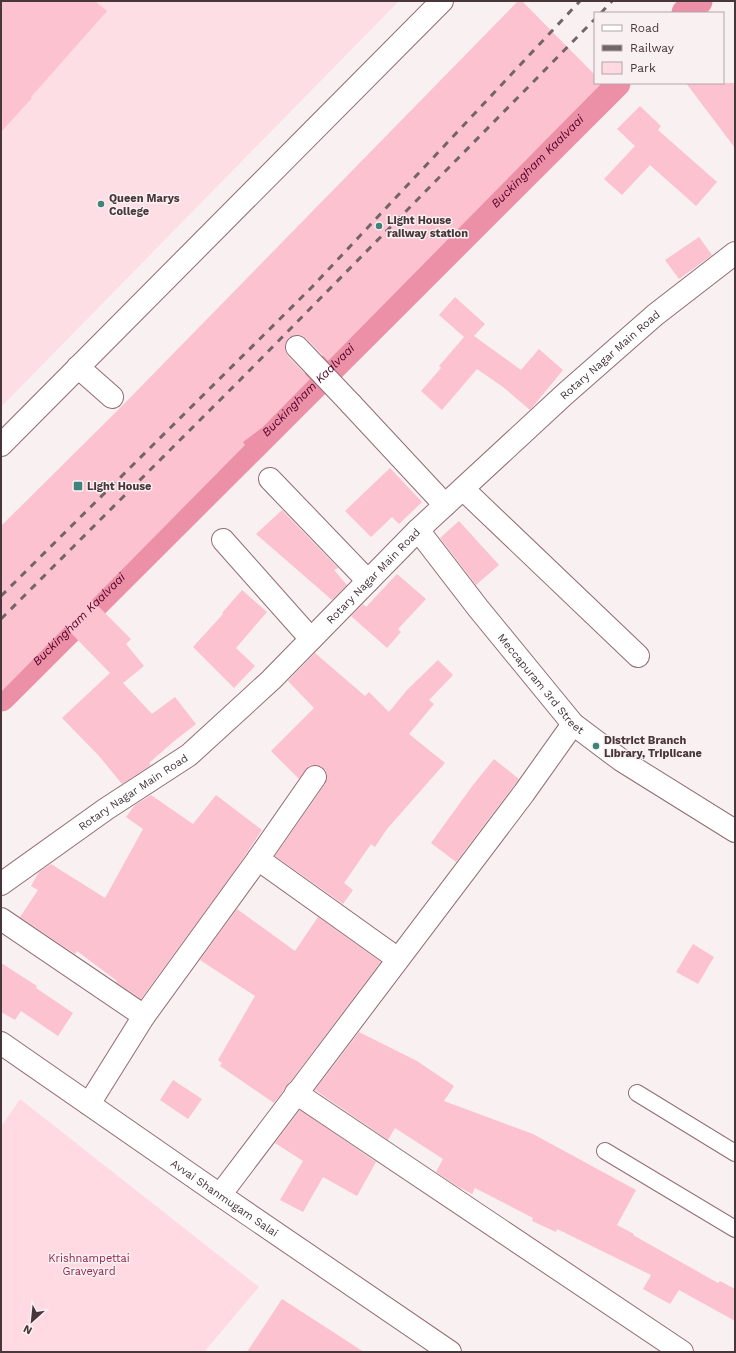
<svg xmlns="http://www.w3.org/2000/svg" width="736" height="1353" viewBox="0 0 736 1353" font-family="'Work Sans',sans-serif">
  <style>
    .built { fill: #fedee5 }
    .green { fill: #ffdae2 }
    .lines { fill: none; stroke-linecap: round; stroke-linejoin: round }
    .canal { stroke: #ec90a8; stroke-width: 29 }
    .building { fill: #fcc2cf }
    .service-casing { stroke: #916c74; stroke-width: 18 }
    .pedestrian-casing { stroke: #916c74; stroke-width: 24 }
    .minor-casing { stroke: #916c74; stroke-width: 24 }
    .tertiary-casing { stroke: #916c74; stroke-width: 24 }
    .service { stroke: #fff; stroke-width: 16 }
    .pedestrian { stroke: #fff; stroke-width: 22 }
    .minor { stroke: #fff; stroke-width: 22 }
    .tertiary { stroke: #fff; stroke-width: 22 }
    .rail { stroke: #736468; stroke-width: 3; stroke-dasharray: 7 7; stroke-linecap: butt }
    .poi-dot { fill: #3f847a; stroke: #f9f0f2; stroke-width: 1.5 }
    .labels { text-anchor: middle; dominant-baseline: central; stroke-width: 3; stroke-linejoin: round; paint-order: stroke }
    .poi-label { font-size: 11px; font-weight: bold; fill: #47363a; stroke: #f9f0f2; text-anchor: start }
    .street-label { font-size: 11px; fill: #47363a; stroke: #f9f0f2 }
    .park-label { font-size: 11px; fill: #90274d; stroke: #f9f0f2 }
    .water-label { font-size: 12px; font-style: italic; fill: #540125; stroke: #f9f0f2 }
  </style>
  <rect width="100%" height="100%" fill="#f9f0f2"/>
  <polygon class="built" points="1,1 399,1 1,407"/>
  <polygon class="green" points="20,1099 259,1287 204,1352 1,1352 1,1127"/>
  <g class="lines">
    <g class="canal">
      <polyline points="686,13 698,1"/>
      <path id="s1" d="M1,697L616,83"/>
    </g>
  </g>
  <g class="building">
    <polygon points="1,1 95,1 107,11 31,97 32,98 1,132"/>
    <polygon points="518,1 522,1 595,75 595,83 602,83 328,361 306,338 301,335 294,335 288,338 285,344 285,350 288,356 310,379 263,427 243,442 245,445 92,600 131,639 126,644 144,666 123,683 152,714 175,697 196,724 173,742 149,763 151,765 122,784 99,756 62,718 110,673 65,627 1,692 1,526 118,410"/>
    <polygon points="686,83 735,83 735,148"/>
    <polygon points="640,106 661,126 658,130 717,182 696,206 650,165 622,195 604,179 635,146 617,129"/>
    <polygon points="699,237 712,255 679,279 665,260"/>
    <polygon points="455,297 485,324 474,336 521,370 539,349 563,370 530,410 503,387 477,369 442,410 421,391 441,368 439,366 464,337 439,315"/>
    <polygon points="390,468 422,502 399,524 392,517 371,537 345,511"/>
    <polygon points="282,510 338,568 334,570 347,585 332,600 256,534"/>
    <polygon points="459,521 499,565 476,585 440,538"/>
    <polygon points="397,574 426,599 398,629 401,632 387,648 351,616 363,604 366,607"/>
    <polygon points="242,590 267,612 236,648 255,666 234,688 193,647 223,614 222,613"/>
    <polygon points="315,653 365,696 369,692 389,712 407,690 438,660 453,675 429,700 434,704 409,734 445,763 387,829 375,847 371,844 344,883 353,890 343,904 275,856 325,784 327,778 326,771 322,767 316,765 309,766 299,779 271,751 314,708 288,681"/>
    <polygon points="494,759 519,779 456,862 431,843 473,785"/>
    <polygon points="151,795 193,824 216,795 262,830 236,869 141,999 116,982 117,981 77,951 75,954 20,917 38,890 31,886 39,872 51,864 105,898 143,829 126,817 135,805"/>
    <polygon points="237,909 295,951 318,917 381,962 274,1103 220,1066 222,1063 218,1060 255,996 200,960"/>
    <polygon points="693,944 714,957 698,984 676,972"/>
    <polygon points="1,963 37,986 36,988 73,1013 58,1036 21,1011 15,1020 1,1012"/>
    <polygon points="359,1032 417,1061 454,1086 444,1101 533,1134 636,1190 617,1225 634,1234 633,1235 718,1283 720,1281 735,1289 735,1321 679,1290 670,1304 643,1289 651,1275 557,1229 556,1232 532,1221 533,1218 475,1188 472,1194 457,1186 436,1172 443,1159 395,1128 388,1140 315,1090"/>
    <polygon points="173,1080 202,1099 188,1119 160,1100"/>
    <polygon points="300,1110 376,1162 357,1196 323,1177 303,1212 280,1200 303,1161 275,1143"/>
    <polygon points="282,1299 364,1352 247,1352"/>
  </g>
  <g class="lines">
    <defs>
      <g id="service">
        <polyline points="637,1093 735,1153"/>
        <polyline points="605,1151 735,1229"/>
      </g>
      <g id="pedestrian">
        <polyline points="297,347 351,404"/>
        <polyline points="78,367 112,397"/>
      </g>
      <g id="minor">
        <polyline points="351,404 445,505"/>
        <polyline points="270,479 368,581"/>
        <polyline points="463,489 638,656"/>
        <path id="s2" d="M418,530L478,608L573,724L621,760L735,831"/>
        <polyline points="223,540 311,639"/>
        <polyline points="258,859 398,959"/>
        <polyline points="1,919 144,1016"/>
        <polyline points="296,1093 682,1352"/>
        <polyline points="89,1104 144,1016 258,859 315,777"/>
        <polyline points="220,1195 524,793 573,724"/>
      </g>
      <g id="tertiary">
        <polyline points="1,445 442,1"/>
        <path id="s3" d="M1,884L106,809L189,755L271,680L418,530L565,394L655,315L735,253"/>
        <path id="s4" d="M1,1043L220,1195L450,1352"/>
      </g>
    </defs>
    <use href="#service" class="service-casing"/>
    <use href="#pedestrian" class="pedestrian-casing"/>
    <use href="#minor" class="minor-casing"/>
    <use href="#tertiary" class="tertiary-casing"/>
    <use href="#service" class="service"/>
    <use href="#pedestrian" class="pedestrian"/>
    <use href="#minor" class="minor"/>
    <use href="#tertiary" class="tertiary"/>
    <g class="rail">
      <polyline points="601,13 612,1"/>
      <polyline points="1,596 312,287 580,1"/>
      <polyline points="1,619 239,381 595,19"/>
    </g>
  </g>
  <g class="poi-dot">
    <circle cx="101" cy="204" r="4"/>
    <circle cx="379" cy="226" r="4"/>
    <rect x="73" y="481" width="10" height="10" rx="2"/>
    <circle cx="596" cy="746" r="4"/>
  </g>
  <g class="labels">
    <g class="poi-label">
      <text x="109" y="198">Queen Marys<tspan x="109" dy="13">College</tspan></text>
      <text x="387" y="220">Light House<tspan x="387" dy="13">railway station</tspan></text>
      <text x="87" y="486">Light House</text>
      <text x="604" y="740">District Branch<tspan x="604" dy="13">Library, Triplicane</tspan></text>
    </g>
    <g class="street-label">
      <text stroke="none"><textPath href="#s3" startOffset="809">Rotary Nagar Main Road</textPath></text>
      <text stroke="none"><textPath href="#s3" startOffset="485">Rotary Nagar Main Road</textPath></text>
      <text stroke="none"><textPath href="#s2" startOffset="197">Meccapuram 3rd Street</textPath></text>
      <text stroke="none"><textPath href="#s3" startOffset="161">Rotary Nagar Main Road</textPath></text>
      <text stroke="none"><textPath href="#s4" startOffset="272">Avvai Shanmugam Salai</textPath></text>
    </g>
    <g class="park-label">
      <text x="89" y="1258">Krishnampettai<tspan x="89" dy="13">Graveyard</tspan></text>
    </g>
    <g class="water-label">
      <text stroke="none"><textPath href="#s1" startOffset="758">Buckingham Kaalvaai</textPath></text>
      <text stroke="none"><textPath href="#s1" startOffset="434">Buckingham Kaalvaai</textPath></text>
      <text stroke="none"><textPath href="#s1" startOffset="110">Buckingham Kaalvaai</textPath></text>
    </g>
  </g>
  <rect width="736" height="1353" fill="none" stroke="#47363a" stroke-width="4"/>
  <rect x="594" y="12" width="130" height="72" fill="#f9f0f2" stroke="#b2a6a8"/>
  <rect x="602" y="25" width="20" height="6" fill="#ffffff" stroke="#b2a6a8"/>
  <text x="630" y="32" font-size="12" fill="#47363a">Road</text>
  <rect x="602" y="45" width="20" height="6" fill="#736468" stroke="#b2a6a8"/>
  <text x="630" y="52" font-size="12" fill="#47363a">Railway</text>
  <rect x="602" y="62" width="20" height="12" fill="#ffdae2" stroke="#b2a6a8"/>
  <text x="630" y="72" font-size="12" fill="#47363a">Park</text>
  <g transform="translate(32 1321) rotate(207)" stroke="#f9f0f2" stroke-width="3" paint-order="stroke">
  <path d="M0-3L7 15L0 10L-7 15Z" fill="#47363a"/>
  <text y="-6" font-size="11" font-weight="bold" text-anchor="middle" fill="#47363a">N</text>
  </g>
</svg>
